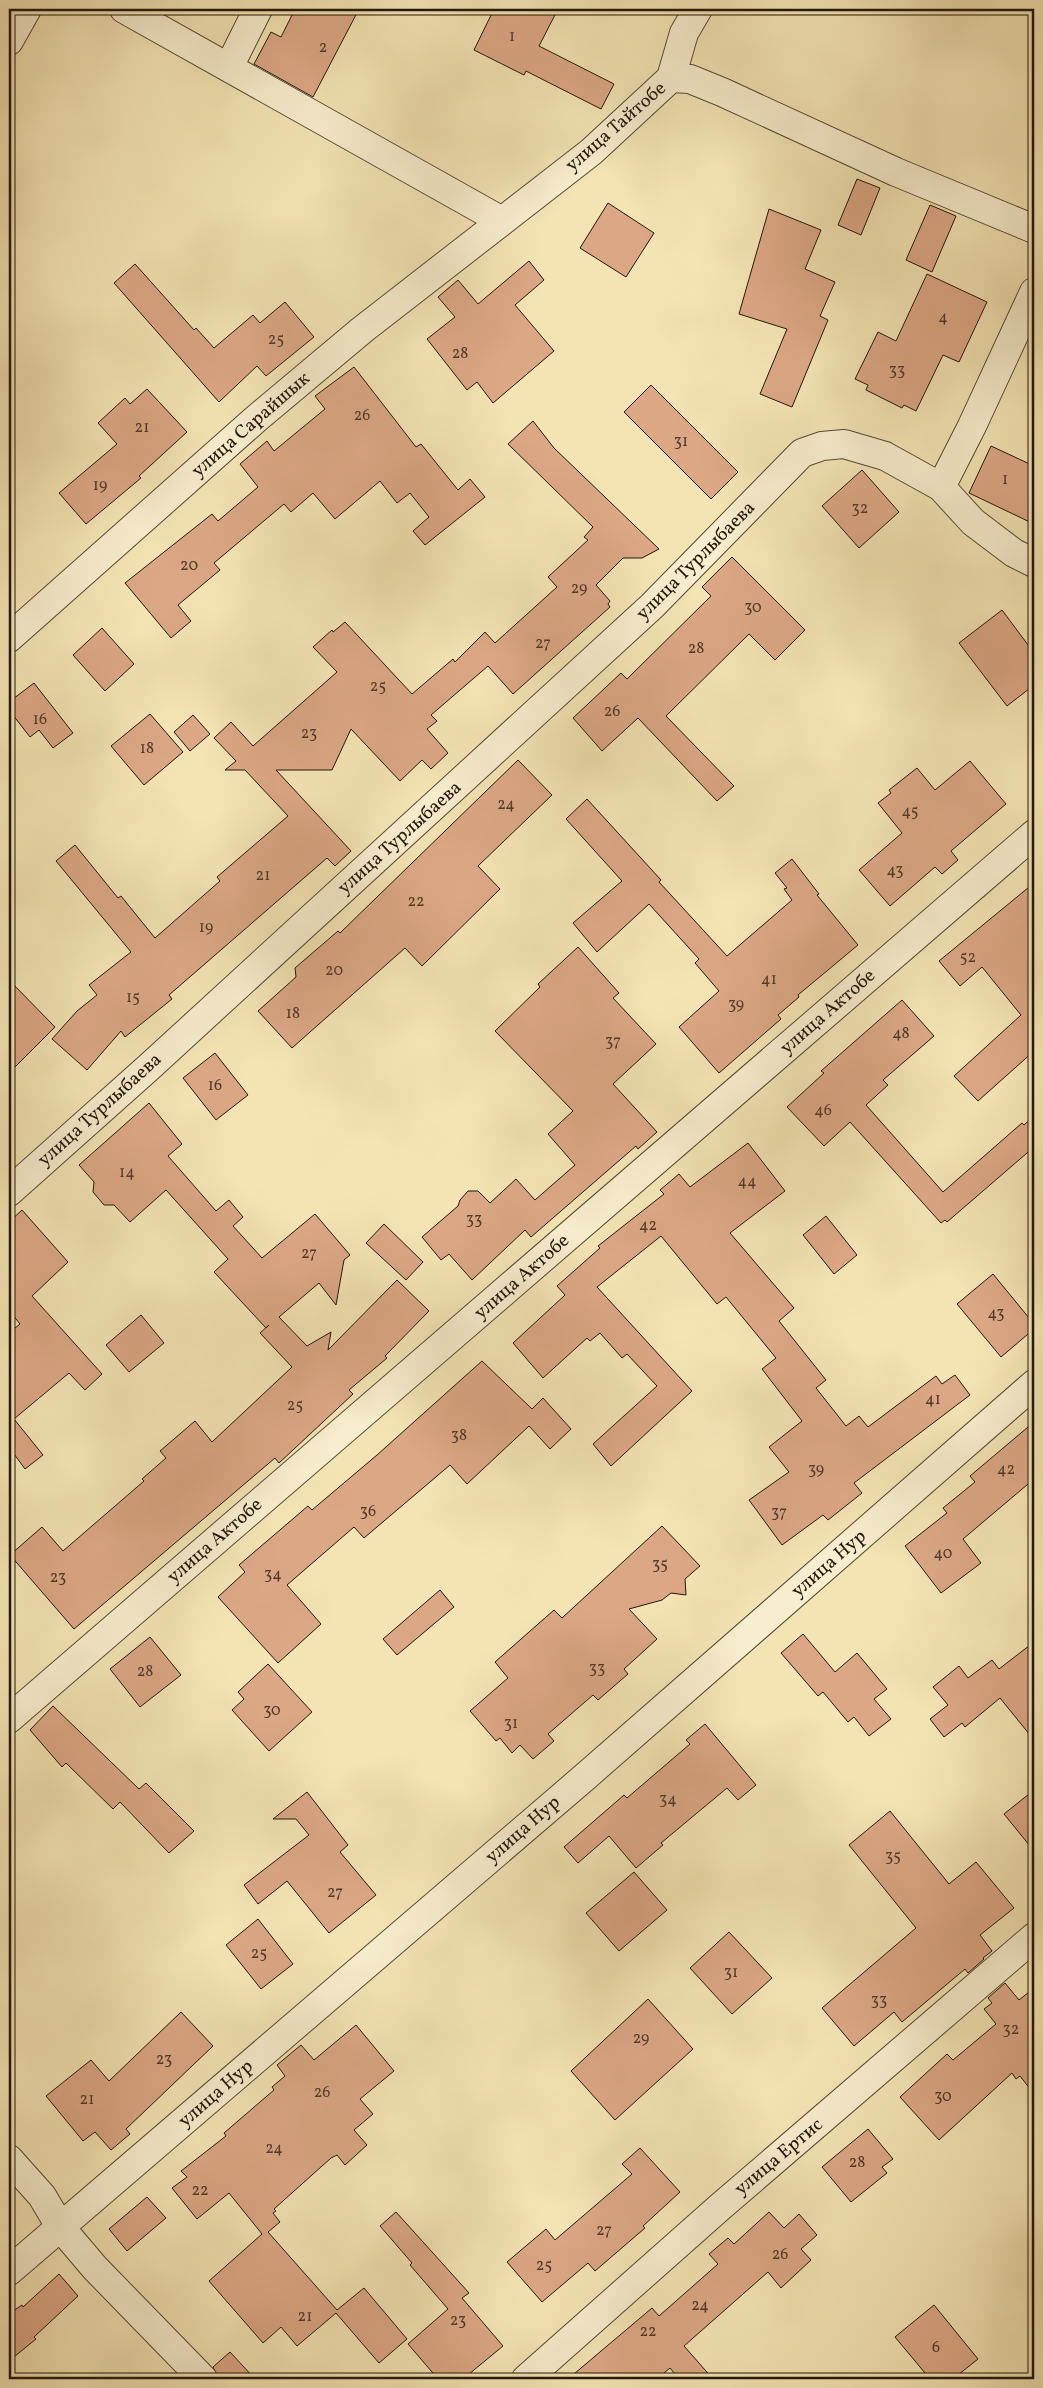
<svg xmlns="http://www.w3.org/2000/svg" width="1043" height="2388" viewBox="0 0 1043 2388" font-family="Vollkorn,serif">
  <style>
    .building { fill: #dca785; stroke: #22170b }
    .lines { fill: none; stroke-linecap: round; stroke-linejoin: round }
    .minor-casing { stroke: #564a35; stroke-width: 30 }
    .minor { stroke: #f8edce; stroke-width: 28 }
    .labels { text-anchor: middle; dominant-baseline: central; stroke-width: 4; stroke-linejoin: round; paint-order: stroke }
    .number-label { font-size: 16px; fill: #503b2a }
    .street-label { font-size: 19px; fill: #22170b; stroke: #f8edce }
  </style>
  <rect width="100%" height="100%" fill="#f4e4b4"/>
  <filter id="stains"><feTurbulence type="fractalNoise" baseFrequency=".004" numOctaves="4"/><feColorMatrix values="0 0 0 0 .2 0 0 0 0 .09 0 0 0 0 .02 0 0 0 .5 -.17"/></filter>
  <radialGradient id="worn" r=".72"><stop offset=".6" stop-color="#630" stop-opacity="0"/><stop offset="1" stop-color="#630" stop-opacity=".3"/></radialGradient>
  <g class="building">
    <polygon points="295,9 359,9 313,97 254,64 271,32 281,37"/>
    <polygon points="494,9 558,9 539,46 614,84 601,109 526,71 524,75 474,50"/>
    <polygon points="857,179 880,188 861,235 838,225"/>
    <polygon points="608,203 654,233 626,277 580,248"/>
    <polygon points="930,205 956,216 932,272 906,260"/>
    <polygon points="769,209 821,230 805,269 835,282 820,316 828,320 792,407 760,394 787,329 739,314"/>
    <polygon points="529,261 544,280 515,305 554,351 493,403 477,382 467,390 427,339 455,317 438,297 458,280 478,304"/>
    <polygon points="135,264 194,330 196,328 214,348 253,315 260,323 285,302 314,337 266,376 257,366 219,402 114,283"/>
    <polygon points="927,274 987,302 959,362 943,355 916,411 904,405 902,408 866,390 868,385 855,379 878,332 896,341"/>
    <polygon points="354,367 416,447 421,444 458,490 470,479 485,497 425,545 413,531 429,517 410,493 397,503 380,481 335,519 313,493 291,512 284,504 214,563 220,570 178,605 191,621 171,638 125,583 212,514 218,521 258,487 240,464 267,441 274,451 325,409 315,396"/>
    <polygon points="651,385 738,472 711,499 624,412"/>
    <polygon points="147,389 187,432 139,476 141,478 86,524 59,493 117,444 98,423 125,398 130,404"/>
    <polygon points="533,421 554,448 659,549 642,558 623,558 596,585 610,601 608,604 610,607 513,694 488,666 431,715 437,721 427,729 448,753 431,769 422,760 400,781 351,729 332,770 276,770 351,851 335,866 327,858 169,995 172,999 125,1037 121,1031 87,1070 52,1039 77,1011 97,995 89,985 131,952 56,861 75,845 118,898 121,896 155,938 220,881 217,877 288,816 245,770 225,770 236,761 214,738 231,722 253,746 337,672 313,647 332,630 333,632 345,622 412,694 453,659 455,662 485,632 495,643 557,587 548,577 588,540 584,537 593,527 508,444"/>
    <polygon points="991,446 1034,466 1034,524 969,493"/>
    <polygon points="862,470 899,512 859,548 822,506"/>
    <polygon points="732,557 805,630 775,660 749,634 666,716 734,786 717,801 638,718 602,751 573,718 621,673 627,679 711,596 702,587"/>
    <polygon points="1002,610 1034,653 1034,685 1007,706 959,643"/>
    <polygon points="102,628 134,664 105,691 73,655"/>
    <polygon points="34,683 73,733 53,748 39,730 30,737 9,710 9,702"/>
    <polygon points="150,714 183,752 144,785 111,746"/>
    <polygon points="193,715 210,734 190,751 174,732"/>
    <polygon points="518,760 552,795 478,866 500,889 422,966 405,948 292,1048 258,1011 296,977 295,968 338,931 340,933"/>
    <polygon points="970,761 1006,804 951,851 958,860 942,874 935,867 890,906 859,870 902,833 878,803 891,793 889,790 917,768 935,790"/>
    <polygon points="587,799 661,880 659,882 727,956 792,900 784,889 787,888 775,873 792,859 819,894 817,895 858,945 798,995 799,997 778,1015 781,1019 719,1073 679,1027 719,991 695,963 699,959 649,904 597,952 573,923 622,881 566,819"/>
    <polygon points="1034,883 1034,1051 978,1101 954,1076 1021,1015 982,967 960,986 939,961"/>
    <polygon points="578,947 619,993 613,998 656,1044 613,1084 657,1132 638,1149 636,1146 531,1237 525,1230 472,1280 449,1254 441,1260 422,1237 458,1206 460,1200 468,1191 478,1191 490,1203 516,1179 535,1200 575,1165 548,1134 573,1111 495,1031 540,987 538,984"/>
    <polygon points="9,980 55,1027 9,1073"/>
    <polygon points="902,1000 934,1036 883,1080 888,1085 866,1105 943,1192 1022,1123 1024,1125 1034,1116 1034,1147 947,1222 945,1220 941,1223 850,1122 824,1146 787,1107 824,1073 821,1071"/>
    <polygon points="215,1053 248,1095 216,1120 183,1078"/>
    <polygon points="149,1103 182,1144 168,1156 216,1211 229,1200 243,1217 233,1226 262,1258 315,1214 350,1255 344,1260 336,1305 319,1283 279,1317 307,1346 331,1332 328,1350 397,1280 429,1311 385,1356 387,1358 349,1390 353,1394 279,1463 275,1458 74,1629 10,1555 42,1527 63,1551 144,1481 142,1479 166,1458 160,1451 195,1421 212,1442 292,1367 260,1333 269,1325 266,1328 214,1272 228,1259 166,1190 130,1222 114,1205 104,1205 93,1192 94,1182 79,1165"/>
    <polygon points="748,1143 785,1191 730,1233 794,1308 779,1321 826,1380 816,1388 846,1426 859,1416 868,1427 936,1376 942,1384 955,1375 970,1395 854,1483 862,1493 828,1520 823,1515 782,1545 749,1500 789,1472 769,1447 802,1421 762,1369 776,1358 726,1297 717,1304 661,1236 597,1287 692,1391 611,1466 593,1444 657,1386 627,1354 622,1358 600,1333 590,1341 587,1338 543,1378 513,1343 565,1295 557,1286 600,1248 598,1246 664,1194 660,1190 679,1174 690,1187"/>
    <polygon points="22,1210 68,1262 32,1296 102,1374 85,1390 69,1373 14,1419 43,1455 25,1469 9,1447 9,1333 20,1324 12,1314 9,1317 9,1222"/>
    <polygon points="826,1216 857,1255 834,1274 803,1235"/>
    <polygon points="384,1224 423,1262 406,1280 366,1243"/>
    <polygon points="993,1274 1034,1324 1034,1329 1001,1357 957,1304"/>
    <polygon points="141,1315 164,1343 129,1372 106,1345"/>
    <polygon points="482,1361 532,1409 543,1398 571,1429 550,1449 529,1426 467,1484 450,1465 364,1538 354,1527 287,1585 321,1624 278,1663 218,1597 245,1572 239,1565 308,1506 312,1510 377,1455"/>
    <polygon points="1034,1422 1034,1479 963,1539 981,1563 941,1593 905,1546 947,1513 943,1508 975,1482 970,1476"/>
    <polygon points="662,1526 700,1566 685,1579 686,1595 671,1593 662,1600 629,1609 657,1639 624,1669 628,1674 598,1700 593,1695 548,1734 554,1741 533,1759 520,1745 512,1753 500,1738 496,1741 470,1711 508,1678 495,1662 554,1610 562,1618"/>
    <polygon points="440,1590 454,1607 397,1655 383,1639"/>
    <polygon points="803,1634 835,1672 857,1653 887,1689 874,1699 891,1719 869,1736 854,1717 848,1722 823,1692 818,1696 781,1653"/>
    <polygon points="150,1637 181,1675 140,1707 110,1669"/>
    <polygon points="1034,1642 1034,1740 1000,1698 965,1727 962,1723 944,1737 930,1719 948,1705 933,1687 959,1666 968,1678 992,1660 999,1669"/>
    <polygon points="268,1664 312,1712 269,1751 232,1710 244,1699 238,1692"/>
    <polygon points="53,1706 139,1789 146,1783 194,1831 169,1853 120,1802 113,1809 66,1763 62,1767 30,1730"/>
    <polygon points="705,1724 756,1785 738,1800 727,1788 661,1843 663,1845 636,1868 609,1836 578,1863 564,1847 624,1795 627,1798 690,1744 686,1740"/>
    <polygon points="1034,1790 1034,1851 1004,1814"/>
    <polygon points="307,1792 348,1845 340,1852 376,1895 329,1933 287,1881 258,1904 244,1885 309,1835 296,1819 273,1819"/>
    <polygon points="890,1811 949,1884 976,1862 1014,1908 980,1935 992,1951 983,1958 984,1959 968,1973 965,1969 902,2022 894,2012 854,2046 822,2008 916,1928 849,1845"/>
    <polygon points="634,1872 667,1910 619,1951 586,1913"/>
    <polygon points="258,1919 293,1964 261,1989 226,1945"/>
    <polygon points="729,1932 772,1978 732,2014 690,1968"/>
    <polygon points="1005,1983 1019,2000 1034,1988 1034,2094 1020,2076 1016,2079 1012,2073 939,2140 900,2097 947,2054 953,2060 996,2024 984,2009 992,2003 988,1998"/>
    <polygon points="648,1999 693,2049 615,2120 571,2071"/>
    <polygon points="181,2012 213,2046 126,2129 130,2134 111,2150 95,2132 83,2141 46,2096 91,2060 109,2081"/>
    <polygon points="356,2025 394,2071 360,2099 373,2114 354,2130 367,2145 345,2165 337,2155 331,2158 274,2209 276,2211 273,2213 280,2222 268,2232 337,2310 364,2288 407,2339 379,2363 336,2313 297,2346 281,2327 263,2343 209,2281 262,2234 229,2193 197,2219 172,2188 187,2177 181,2171 226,2136 224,2133 274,2090 272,2087 285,2076 277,2065 301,2045 314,2060"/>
    <polygon points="868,2129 893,2159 882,2167 887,2173 851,2202 822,2167"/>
    <polygon points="640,2148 680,2192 643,2226 645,2228 595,2271 588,2263 542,2302 507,2262 546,2229 555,2240 632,2174 622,2164"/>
    <polygon points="147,2197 166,2218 127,2251 109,2229"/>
    <polygon points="396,2212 469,2293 462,2298 503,2346 463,2379 438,2379 408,2344 448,2309 410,2265 412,2263 380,2226"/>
    <polygon points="769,2212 784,2228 799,2214 817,2235 801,2249 811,2260 781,2288 768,2272 684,2346 713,2379 679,2379 670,2368 657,2379 568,2379 652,2308 659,2316 718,2264 709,2254 728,2238 734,2244"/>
    <polygon points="59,2274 78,2296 34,2337 36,2339 9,2361 9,2306 13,2311 22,2305 23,2307"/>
    <polygon points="934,2305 978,2359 953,2379 930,2379 895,2337"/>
    <polygon points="230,2352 255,2379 218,2379 213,2367"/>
  </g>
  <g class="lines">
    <defs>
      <g id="minor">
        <polyline points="124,9 502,221"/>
        <polyline points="9,41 27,9"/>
        <polyline points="229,67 258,9"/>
        <polyline points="671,78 690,79 722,92 896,172 1034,229"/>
        <polyline points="941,487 972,426 1034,292"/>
        <polyline points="9,638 257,418 362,330 591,152 671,78 684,33 698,9"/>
        <polyline points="9,1192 148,1068 652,606 802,453 822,446 844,444 885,456 941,487 973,522 1014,553 1034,563"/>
        <polyline points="9,1719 1034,834"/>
        <polyline points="9,2159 42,2196 61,2228 95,2268 203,2379"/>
        <polyline points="9,2271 586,1776 1034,1384"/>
        <polyline points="526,2379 720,2207 1034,1937"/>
      </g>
    </defs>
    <use href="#minor" class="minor-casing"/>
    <use href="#minor" class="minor"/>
  </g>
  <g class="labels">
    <g class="number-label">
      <text x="512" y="37">1</text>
      <text x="323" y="48">2</text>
      <text x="943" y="318">4</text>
      <text x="276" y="340">25</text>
      <text x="460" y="354">28</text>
      <text x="897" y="371">33</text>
      <text x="362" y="416">26</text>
      <text x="142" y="428">21</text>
      <text x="681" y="442">31</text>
      <text x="1005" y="480">1</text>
      <text x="100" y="486">19</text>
      <text x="860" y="509">32</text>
      <text x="189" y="566">20</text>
      <text x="579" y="589">29</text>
      <text x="753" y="608">30</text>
      <text x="543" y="644">27</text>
      <text x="696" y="649">28</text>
      <text x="378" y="687">25</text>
      <text x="612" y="712">26</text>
      <text x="40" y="720">16</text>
      <text x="309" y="734">23</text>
      <text x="147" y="749">18</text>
      <text x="506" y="805">24</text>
      <text x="910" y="812">45</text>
      <text x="895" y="871">43</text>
      <text x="263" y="876">21</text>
      <text x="416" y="902">22</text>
      <text x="206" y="928">19</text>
      <text x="968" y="958">52</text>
      <text x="334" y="971">20</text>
      <text x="769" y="980">41</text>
      <text x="133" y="998">15</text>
      <text x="736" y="1005">39</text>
      <text x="293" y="1014">18</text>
      <text x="901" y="1034">48</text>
      <text x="613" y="1042">37</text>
      <text x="215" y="1086">16</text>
      <text x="823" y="1111">46</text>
      <text x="127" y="1173">14</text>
      <text x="747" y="1182">44</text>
      <text x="474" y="1220">33</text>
      <text x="648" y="1226">42</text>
      <text x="309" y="1254">27</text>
      <text x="996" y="1314">43</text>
      <text x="933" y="1400">41</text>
      <text x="295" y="1406">25</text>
      <text x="459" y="1436">38</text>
      <text x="816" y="1470">39</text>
      <text x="1006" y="1470">42</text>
      <text x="368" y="1512">36</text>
      <text x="779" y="1513">37</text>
      <text x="943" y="1554">40</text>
      <text x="660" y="1565">35</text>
      <text x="273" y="1575">34</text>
      <text x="58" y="1578">23</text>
      <text x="597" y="1669">33</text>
      <text x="145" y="1672">28</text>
      <text x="272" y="1711">30</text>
      <text x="511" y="1724">31</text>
      <text x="668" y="1800">34</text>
      <text x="893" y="1857">35</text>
      <text x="335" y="1893">27</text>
      <text x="259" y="1954">25</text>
      <text x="731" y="1973">31</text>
      <text x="879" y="2001">33</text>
      <text x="1011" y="2030">32</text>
      <text x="641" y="2039">29</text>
      <text x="164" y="2060">23</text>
      <text x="322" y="2093">26</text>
      <text x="943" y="2097">30</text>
      <text x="87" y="2100">21</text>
      <text x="274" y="2149">24</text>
      <text x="857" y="2163">28</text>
      <text x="200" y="2191">22</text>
      <text x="604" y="2231">27</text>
      <text x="780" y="2255">26</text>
      <text x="544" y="2266">25</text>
      <text x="700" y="2306">24</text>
      <text x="305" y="2317">21</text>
      <text x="458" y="2321">23</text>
      <text x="648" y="2332">22</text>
      <text x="936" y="2348">6</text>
    </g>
    <g class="street-label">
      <text transform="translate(616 127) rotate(-41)">улица Тайтобе</text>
      <text transform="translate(251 425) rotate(-41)">улица Сарайшык</text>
      <text transform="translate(696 561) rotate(-45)">улица Турлыбаева</text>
      <text transform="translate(400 838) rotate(-42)">улица Турлыбаева</text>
      <text transform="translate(828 1012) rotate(-41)">улица Актобе</text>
      <text transform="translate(100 1110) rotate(-42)">улица Турлыбаева</text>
      <text transform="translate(522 1277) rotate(-41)">улица Актобе</text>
      <text transform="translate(215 1541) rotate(-41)">улица Актобе</text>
      <text transform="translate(829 1564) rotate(-41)">улица Нур</text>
      <text transform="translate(523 1830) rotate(-41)">улица Нур</text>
      <text transform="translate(216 2094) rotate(-41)">улица Нур</text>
      <text transform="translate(779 2157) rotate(-40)">улица Ертис</text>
    </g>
  </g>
  <rect width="1043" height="2388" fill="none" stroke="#f4e4b4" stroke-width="30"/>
  <rect x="10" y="10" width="1023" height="2368" fill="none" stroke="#22170b" stroke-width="2.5"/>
  <rect x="15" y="15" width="1013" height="2358" fill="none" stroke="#22170b"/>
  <rect width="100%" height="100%" filter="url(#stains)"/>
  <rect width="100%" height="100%" fill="url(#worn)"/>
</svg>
